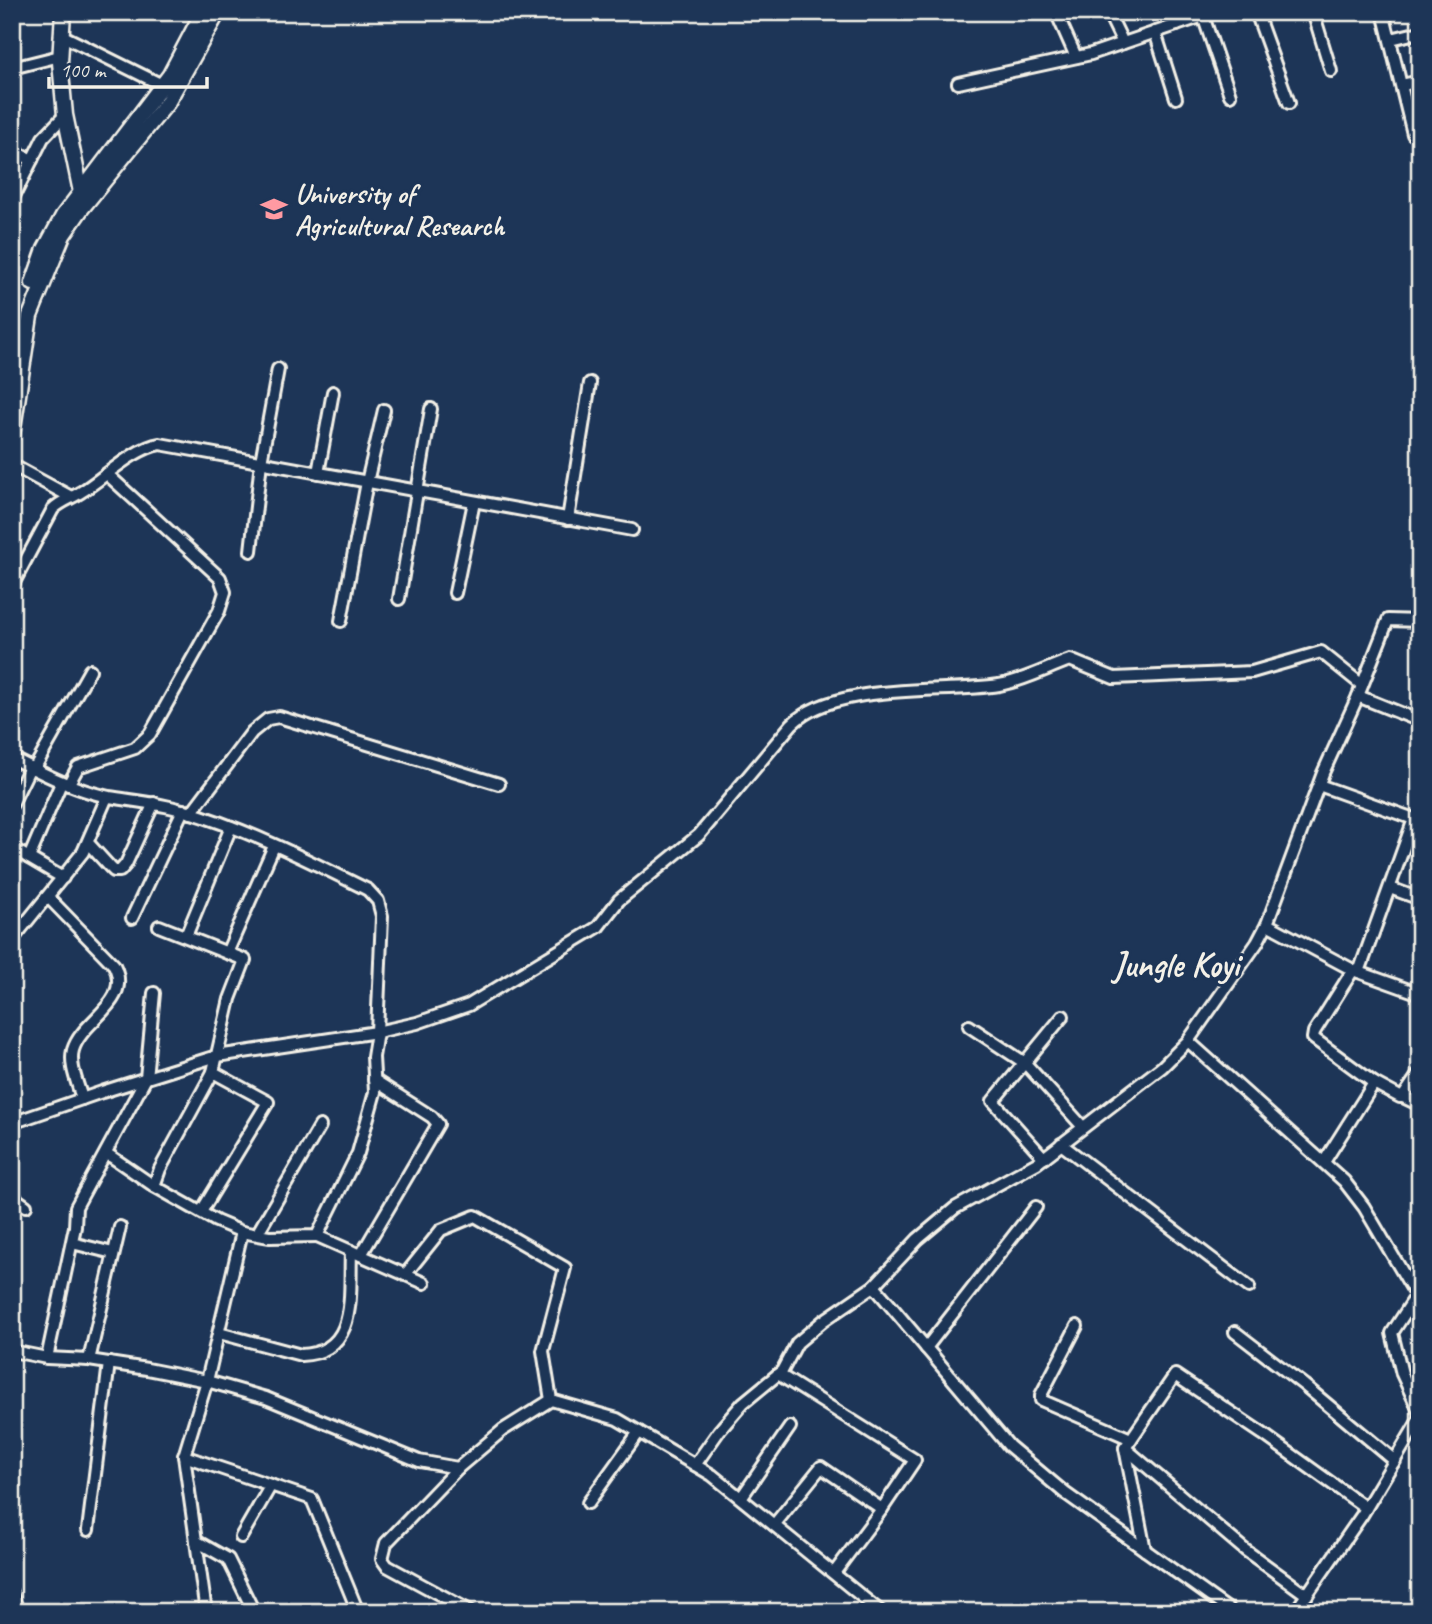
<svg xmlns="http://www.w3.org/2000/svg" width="1432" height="1624" viewBox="0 0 1432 1624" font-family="Caveat,sans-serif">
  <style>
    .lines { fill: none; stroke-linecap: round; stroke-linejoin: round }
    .street-casing { stroke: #f4f1e8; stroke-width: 16 }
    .secondary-casing { stroke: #f4f1e8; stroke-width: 19 }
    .street { stroke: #1d3557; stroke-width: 10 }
    .secondary { stroke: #1d3557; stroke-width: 14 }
    .rail-casing { stroke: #f4f1e8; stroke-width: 6 }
    .rail { stroke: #1d3557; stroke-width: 3.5; stroke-dasharray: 10; stroke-linecap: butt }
    .labels { text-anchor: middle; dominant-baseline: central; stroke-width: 6; stroke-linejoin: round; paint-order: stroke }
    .poi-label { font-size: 28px; font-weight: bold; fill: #f4f1e8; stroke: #1d3557; text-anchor: start }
    .district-label { font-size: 35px; font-weight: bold; fill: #f4f1e8; stroke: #1d3557 }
  </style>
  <rect width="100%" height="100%" fill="#1d3557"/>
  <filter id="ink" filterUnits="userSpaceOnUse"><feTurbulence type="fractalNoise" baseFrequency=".0143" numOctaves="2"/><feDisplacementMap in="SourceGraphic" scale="14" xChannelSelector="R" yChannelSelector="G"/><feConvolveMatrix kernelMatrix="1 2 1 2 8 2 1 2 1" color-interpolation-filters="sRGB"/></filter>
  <g filter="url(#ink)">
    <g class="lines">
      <defs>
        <g id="street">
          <polyline points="1056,12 1076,57"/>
          <polyline points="1108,12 1123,43"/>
          <polyline points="1171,12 1177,25"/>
          <polyline points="1256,12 1289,103"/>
          <polyline points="1313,12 1331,71"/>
          <polyline points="1383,12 1413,134 1420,137"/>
          <polyline points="1203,16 1230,95"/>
          <polyline points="1155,32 1176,98"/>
          <polyline points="61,35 162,85"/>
          <polyline points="1391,39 1420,32"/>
          <polyline points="12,68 60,56"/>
          <polyline points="958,83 1091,54 1215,12"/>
          <polyline points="1402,85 1420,81"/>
          <polyline points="12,150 32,160"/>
          <polyline points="12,200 43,138 65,115"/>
          <polyline points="12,327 18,329"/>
          <polyline points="12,465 71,497"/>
          <polyline points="318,473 333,392"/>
          <polyline points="568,519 590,383"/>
          <polyline points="251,551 261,462 278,369"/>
          <path d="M12,586L53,509C61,501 72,498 81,492C104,478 134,448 160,444L632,530"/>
          <polyline points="455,593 474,502"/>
          <polyline points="399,599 431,409"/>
          <polyline points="341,621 367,482 384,410"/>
          <polyline points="1358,696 1420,721"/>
          <polyline points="12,758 34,769 90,670"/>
          <path d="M34,769C58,781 83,792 109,797C134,801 158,803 182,810C247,829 308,860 368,890L378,901L382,916L377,1032L373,1057L375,1092L358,1153L317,1236L269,1237L242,1232L207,1381L184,1456L206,1612"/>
          <polyline points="68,785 78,767 135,748 150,734 219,611 225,592 220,578 107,474"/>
          <polyline points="1319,785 1414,819 1359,972"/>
          <polyline points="12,804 30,767"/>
          <polyline points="191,813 252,732 268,719 279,717 499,784"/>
          <polyline points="88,843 110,867 114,871 120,871 126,864 154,803"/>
          <polyline points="12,848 63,878"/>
          <polyline points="29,858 61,783"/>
          <polyline points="1390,888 1420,899"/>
          <path d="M48,897L114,965C133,1003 82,1019 73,1050C69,1065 78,1084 82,1099"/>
          <polyline points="132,918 183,810"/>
          <polyline points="1267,924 1353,970 1420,994"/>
          <polyline points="159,926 245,960 230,999 213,1072 268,1102 201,1212"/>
          <polyline points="186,936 231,827"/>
          <polyline points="12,940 83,852 107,797"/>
          <polyline points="227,953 274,846"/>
          <polyline points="1353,970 1314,1032 1313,1038 1374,1083 1400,1097 1403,1097 1420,1072"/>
          <polyline points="969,1026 1025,1063 1083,1127"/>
          <polyline points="1188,1041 1344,1181 1364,1207 1416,1295"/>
          <polyline points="213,1072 160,1169 154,1186 216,1221 242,1232"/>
          <polyline points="1403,1097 1420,1105"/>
          <path d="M12,1123L102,1092L217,1056L377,1032L417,1023L469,1005L598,927L619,900L699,835L792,724C834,682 942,694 999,685C1023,681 1047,668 1070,660L1114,678L1252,672L1321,652L1362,685"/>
          <polyline points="1061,1144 1249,1287"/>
          <polyline points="106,1153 154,1186"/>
          <polyline points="1044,1158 993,1101 1063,1016"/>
          <polyline points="1324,1162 1374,1083"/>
          <polyline points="12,1196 26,1206"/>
          <polyline points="257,1234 320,1126"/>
          <polyline points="317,1236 424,1283"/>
          <polyline points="72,1243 113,1253"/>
          <polyline points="361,1255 438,1124 432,1117 374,1080"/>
          <polyline points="405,1275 441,1230 475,1216 565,1268 543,1351 551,1400"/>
          <polyline points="874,1286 1009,1446 1065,1493 1232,1612"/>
          <polyline points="1420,1290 1392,1333 1402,1374 1420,1413"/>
          <polyline points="1077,1326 1041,1395 1041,1400 1131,1439"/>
          <polyline points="1235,1332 1304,1385 1395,1461"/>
          <path d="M219,1333L301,1355C359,1353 349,1294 351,1251"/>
          <polyline points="926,1348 1036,1207"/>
          <polyline points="12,1351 47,1358 89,1360 147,1369 207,1381 266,1398 419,1461 458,1468 503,1430 551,1400 617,1419 712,1475 881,1612"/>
          <polyline points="47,1358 75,1227 76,1207 146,1078 154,993"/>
          <polyline points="89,1360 120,1227"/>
          <polyline points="1125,1448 1245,1550 1307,1595"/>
          <polyline points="184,1456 312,1499 358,1612"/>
          <polyline points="695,1465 719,1431 743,1403 782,1371 797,1343 823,1321 874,1286 918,1239 955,1208 1037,1163 1162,1067 1188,1041 1257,943 1267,924 1323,773 1358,696 1388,620 1420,621"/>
          <polyline points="458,1468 386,1543 382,1559 387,1566 472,1612"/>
          <polyline points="741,1498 790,1427"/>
          <polyline points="588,1503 639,1432"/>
          <polyline points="774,1525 821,1467 882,1509 915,1460 778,1374"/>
          <polyline points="88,1530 109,1363"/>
          <polyline points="241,1537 271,1485"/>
          <polyline points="196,1541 228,1559 254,1612"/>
          <polyline points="1145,1550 1125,1448 1175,1375 1263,1434 1366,1508"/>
          <polyline points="834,1573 882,1509"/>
          <polyline points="382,1612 383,1611"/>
          <polyline points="1295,1612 1362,1515 1420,1418"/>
        </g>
        <g id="secondary">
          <polyline points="63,12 60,62 65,115 81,192"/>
          <polyline points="33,283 45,249 63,216 170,75 203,12"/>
          <polyline points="12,435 30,316 63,235 81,209 167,103 218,12"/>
        </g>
      </defs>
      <use href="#street" class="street-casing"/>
      <use href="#secondary" class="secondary-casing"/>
      <use href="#street" class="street"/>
      <use href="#secondary" class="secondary"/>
      <defs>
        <polyline id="rail" points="12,1583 24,1612"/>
      </defs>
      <use href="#rail" class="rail-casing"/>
      <use href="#rail" class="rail"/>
    </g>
  </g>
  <defs>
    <symbol id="university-bare" viewBox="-9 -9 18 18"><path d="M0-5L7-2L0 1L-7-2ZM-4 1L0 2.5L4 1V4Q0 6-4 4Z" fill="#ff9aa2" stroke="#1d3557" stroke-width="2.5" paint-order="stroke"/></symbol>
  </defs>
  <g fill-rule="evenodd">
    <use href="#university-bare" x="255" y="190" width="38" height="38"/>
  </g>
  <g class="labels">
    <g class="poi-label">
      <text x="295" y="193">University of<tspan x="295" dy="32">Agricultural Research</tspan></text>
    </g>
    <g class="district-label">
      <text x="1176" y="964">Jungle Koyi</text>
    </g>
  </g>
  <rect width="1432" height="1624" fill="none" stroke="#1d3557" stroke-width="42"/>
  <rect x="21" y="21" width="1390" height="1582" fill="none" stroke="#f4f1e8" stroke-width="2.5" filter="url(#ink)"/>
  <path d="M49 77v10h158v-10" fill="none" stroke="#f4f1e8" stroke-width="3.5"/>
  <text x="60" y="77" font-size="21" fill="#f4f1e8" stroke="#1d3557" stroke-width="5" paint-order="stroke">100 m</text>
</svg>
